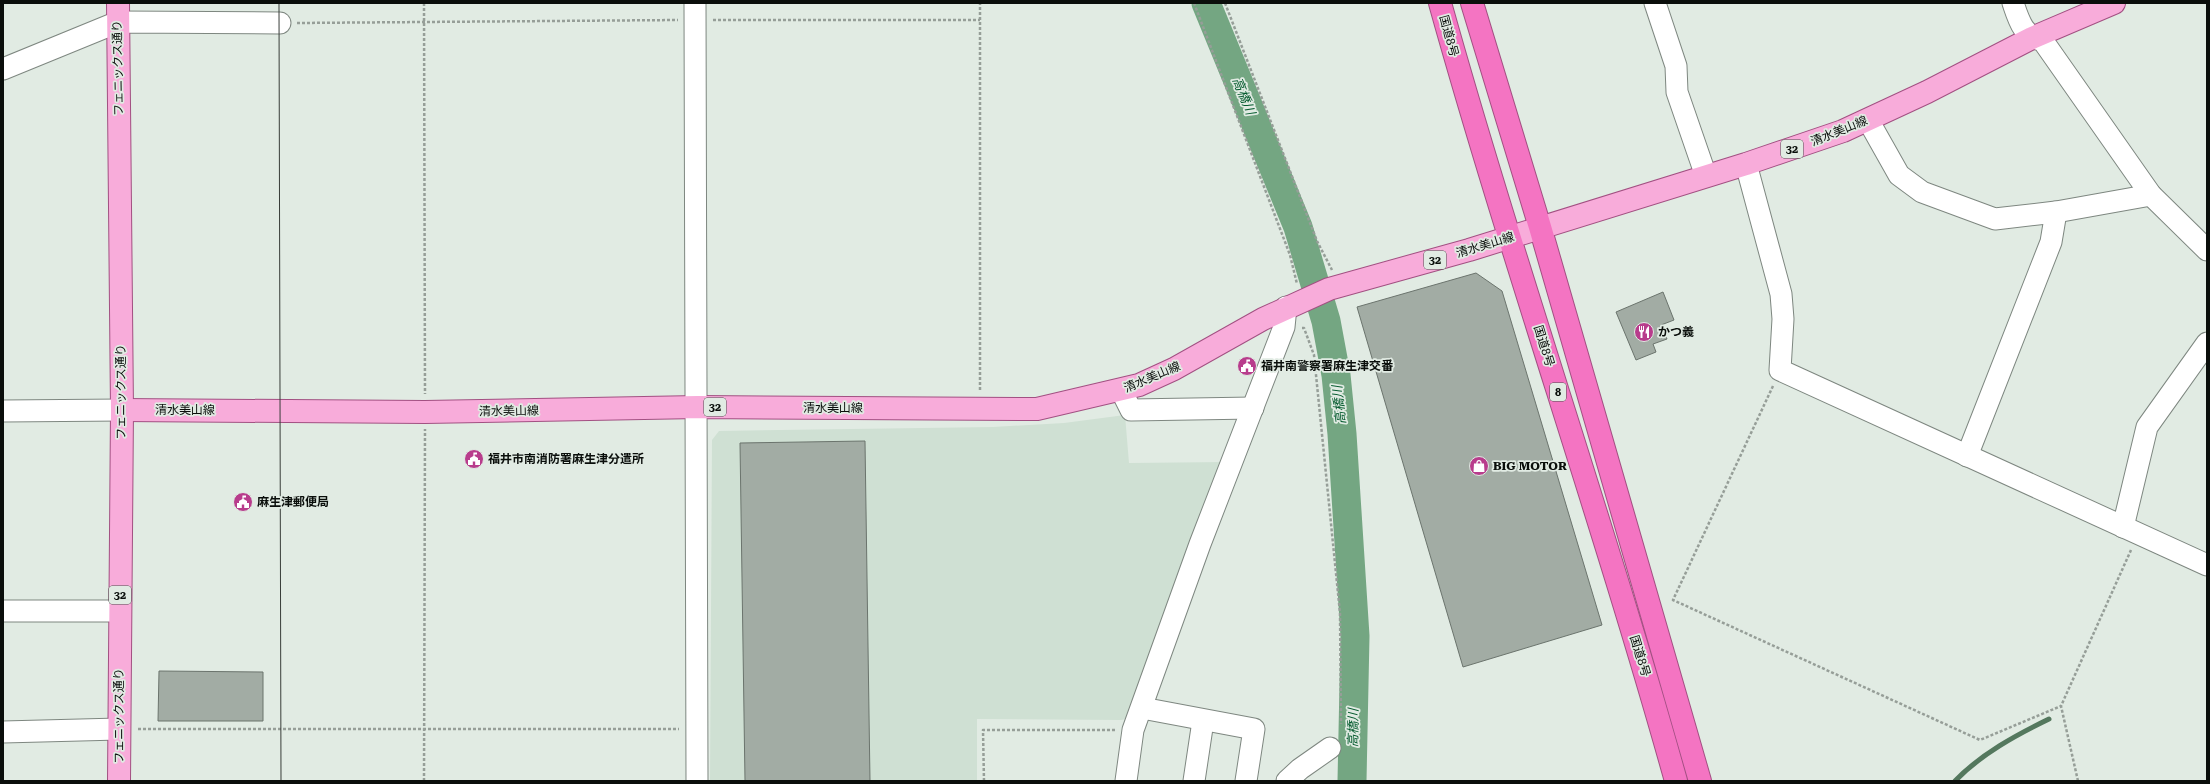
<svg xmlns="http://www.w3.org/2000/svg" width="2210" height="784" viewBox="0 0 2210 784" font-family="'Roboto Serif','Noto Sans JP',serif">
  <style>
    .built { fill: #cfe0d3 }
    .lines { fill: none; stroke-linecap: round; stroke-linejoin: round }
    .stream { stroke: #54785e; stroke-width: 5 }
    .river { stroke: #74a682; stroke-width: 29 }
    .building { fill: #a2aca4; stroke: #6b746d }
    .minor-casing { stroke: #7e8780; stroke-width: 23 }
    .major-casing { stroke: #a25082; stroke-width: 24 }
    .highway-casing { stroke: #a25082; stroke-width: 24 }
    .path { stroke: #969e98; stroke-width: 2.5; stroke-dasharray: 3 2; stroke-linecap: butt }
    .minor { stroke: #fff; stroke-width: 21 }
    .major { stroke: #f8acda; stroke-width: 22 }
    .highway { stroke: #f474c2; stroke-width: 22 }
    .tram { stroke: #383d39; stroke-width: 1 }
    .labels { text-anchor: middle; dominant-baseline: central; stroke-width: 3.5; stroke-linejoin: round; paint-order: stroke }
    .shield { fill: #e1ebe3; stroke: #4a504c; stroke-width: 1 }
    .shield-label { font-size: 11px; font-weight: bold; fill: #0a0e0b }
    .street-label { font-size: 12px; fill: #0a0e0b; stroke: #e1ebe3 }
    .poi-label { font-size: 12px; font-weight: bold; fill: #0a0e0b; stroke: #e1ebe3; text-anchor: start }
    .water-label { font-size: 13px; font-style: italic; fill: #035a2d; stroke: #e1ebe3 }
  </style>
  <rect width="100%" height="100%" fill="#e1ebe3"/>
  <polygon class="built" points="1125,415 1129,463 1226,462 1131,718 1121,720 977,719 977,781 710,781 712,440 719,431 993,427 1064,423"/>
  <g class="lines">
    <path class="stream" d="M1955,781C1981,754 2016,735 2049,719"/>
    <polyline class="river" points="1206,3 1298,227 1326,321 1336,375 1342,434 1355,636 1352,781"/>
  </g>
  <g class="building">
    <polygon points="1476,273 1502,291 1602,625 1463,667 1357,307"/>
    <polygon points="1663,292 1674,320 1661,325 1667,339 1653,344 1656,352 1636,360 1616,312"/>
    <polygon points="865,441 870,781 745,781 740,443"/>
    <polygon points="159,671 263,672 263,721 158,721"/>
  </g>
  <g class="lines">
    <defs>
      <g id="minor">
        <polyline points="695,3 697,781"/>
        <polyline points="1655,3 1676,66 1677,92 1706,176"/>
        <path d="M2013,3C2019,21 2023,36 2043,41L2151,195L2207,250"/>
        <polyline points="3,69 118,22 280,23"/>
        <polyline points="1868,120 1899,175 1922,192 1995,219 2056,212 2151,195"/>
        <polyline points="1746,164 1781,294 1783,319 1780,370 2207,565"/>
        <polyline points="1121,390 1131,410 1253,408"/>
        <polyline points="3,411 122,410"/>
        <polyline points="1967,456 2051,242 2056,212"/>
        <polyline points="2123,527 2147,427 2207,343"/>
        <polyline points="3,611 120,611"/>
        <polyline points="1142,708 1254,729 1246,781"/>
        <polyline points="3,732 119,729"/>
        <polyline points="1126,781 1133,730 1200,544 1284,327 1286,307"/>
        <polyline points="1194,781 1203,721"/>
        <polyline points="1287,781 1300,769 1330,748"/>
      </g>
      <g id="major">
        <polyline points="118,3 122,410 119,781"/>
        <polyline points="122,410 425,412 698,407 1037,409 1139,385 1174,369 1263,319 1329,289 1469,250 1746,164 1843,131 1927,92 2032,38 2114,3"/>
      </g>
      <g id="highway">
        <path d="M1440,3C1513,264 1603,520 1676,781"/>
        <polyline points="1472,3 1540,227 1700,781"/>
      </g>
    </defs>
    <use href="#minor" class="minor-casing"/>
    <use href="#major" class="major-casing"/>
    <use href="#highway" class="highway-casing"/>
    <g class="path">
      <polyline points="424,3 425,394"/>
      <polyline points="1194,3 1290,255 1297,284"/>
      <polyline points="1225,3 1317,241 1332,270"/>
      <polyline points="713,20 980,20"/>
      <polyline points="297,23 678,20"/>
      <polyline points="1302,328 1304,328 1314,355 1340,613 1341,724"/>
      <polyline points="1773,386 1673,600 1980,740 2061,706"/>
      <polyline points="980,390 980,3"/>
      <polyline points="138,729 679,729"/>
      <polyline points="424,781 425,429"/>
      <polyline points="984,781 983,730 1116,730"/>
      <polyline points="2078,781 2061,706 2131,550"/>
    </g>
    <use href="#minor" class="minor"/>
    <use href="#major" class="major"/>
    <use href="#highway" class="highway"/>
    <polyline class="tram" points="279,3 281,781"/>
  </g>
  <defs>
    <symbol id="restaurant-disc" viewBox="-11 -11 22 22"><circle r="9.5" fill="#b83c8c" stroke="#e1ebe3"/><path d="M-5-6h1v4h1v-4h1v4h1v-4h1v5L-1.5 .5V6h-2V.5L-5-1ZM5-6V6H3V1.5H1.5Q1.5-4 5-6Z" fill="#fff"/></symbol>
    <symbol id="civic-disc" viewBox="-11 -11 22 22"><circle r="9.5" fill="#b83c8c" stroke="#e1ebe3"/><path d="M-.6-6.5H3V-4.5H.6V-3L4-1V1h2V6H-6V1h2V-1L-.6-3ZM-1.2 2.5V6h2.4V2.5Z" fill="#fff"/></symbol>
    <symbol id="shop-disc" viewBox="-11 -11 22 22"><circle r="9.5" fill="#b83c8c" stroke="#e1ebe3"/><path d="M-5-2.5h2.3a2.7 3.5 0 0 1 5.4 0H5L5.5 6h-11ZM-1.5-2.5h3a1.5 2.3 0 0 0-3 0Z" fill="#fff"/></symbol>
  </defs>
  <g fill-rule="evenodd">
    <use href="#restaurant-disc" x="1633" y="321" width="22" height="22"/>
    <use href="#civic-disc" x="1236" y="355" width="22" height="22"/>
    <use href="#civic-disc" x="463" y="448" width="22" height="22"/>
    <use href="#shop-disc" x="1468" y="455" width="22" height="22"/>
    <use href="#civic-disc" x="232" y="491" width="22" height="22"/>
  </g>
  <g class="labels">
    <g class="shield">
      <rect x="1781" y="140" width="22" height="18" rx="3"/>
      <rect x="1424" y="251" width="22" height="18" rx="3"/>
      <rect x="1550" y="383" width="16" height="18" rx="3"/>
      <rect x="704" y="398" width="22" height="18" rx="3"/>
      <rect x="109" y="586" width="22" height="18" rx="3"/>
    </g>
    <g class="shield-label">
      <text x="1792" y="149">32</text>
      <text x="1435" y="260">32</text>
      <text x="1558" y="392">8</text>
      <text x="715" y="407">32</text>
      <text x="120" y="595">32</text>
    </g>
    <g class="street-label">
      <text transform="translate(1449 36) rotate(75)">国道8号</text>
      <text transform="translate(118 68) rotate(-91)">フェニックス通り</text>
      <text transform="translate(1839 131) rotate(-22)">清水美山線</text>
      <text transform="translate(1485 245) rotate(-17)">清水美山線</text>
      <text transform="translate(1544 346) rotate(73)">国道8号</text>
      <text transform="translate(1152 377) rotate(-23)">清水美山線</text>
      <text transform="translate(121 392) rotate(-90)">フェニックス通り</text>
      <text x="833" y="408">清水美山線</text>
      <text x="185" y="410">清水美山線</text>
      <text transform="translate(509 411) rotate(-1)">清水美山線</text>
      <text transform="translate(1640 656) rotate(73)">国道8号</text>
      <text transform="translate(119 716) rotate(-90)">フェニックス通り</text>
    </g>
    <g class="poi-label">
      <text x="1658" y="332">かつ義</text>
      <text x="1261" y="366">福井南警察署麻生津交番</text>
      <text x="488" y="459">福井市南消防署麻生津分遣所</text>
      <text x="1493" y="466">BIG MOTOR</text>
      <text x="257" y="502">麻生津郵便局</text>
    </g>
    <g class="water-label">
      <text transform="translate(1244 96) rotate(68)">高橋川</text>
      <text transform="translate(1339 405) rotate(-96)">高橋川</text>
      <text transform="translate(1353 728) rotate(-89)">高橋川</text>
    </g>
  </g>
  <rect width="2210" height="784" fill="none" stroke="#0a0e0b" stroke-width="8"/>
</svg>
